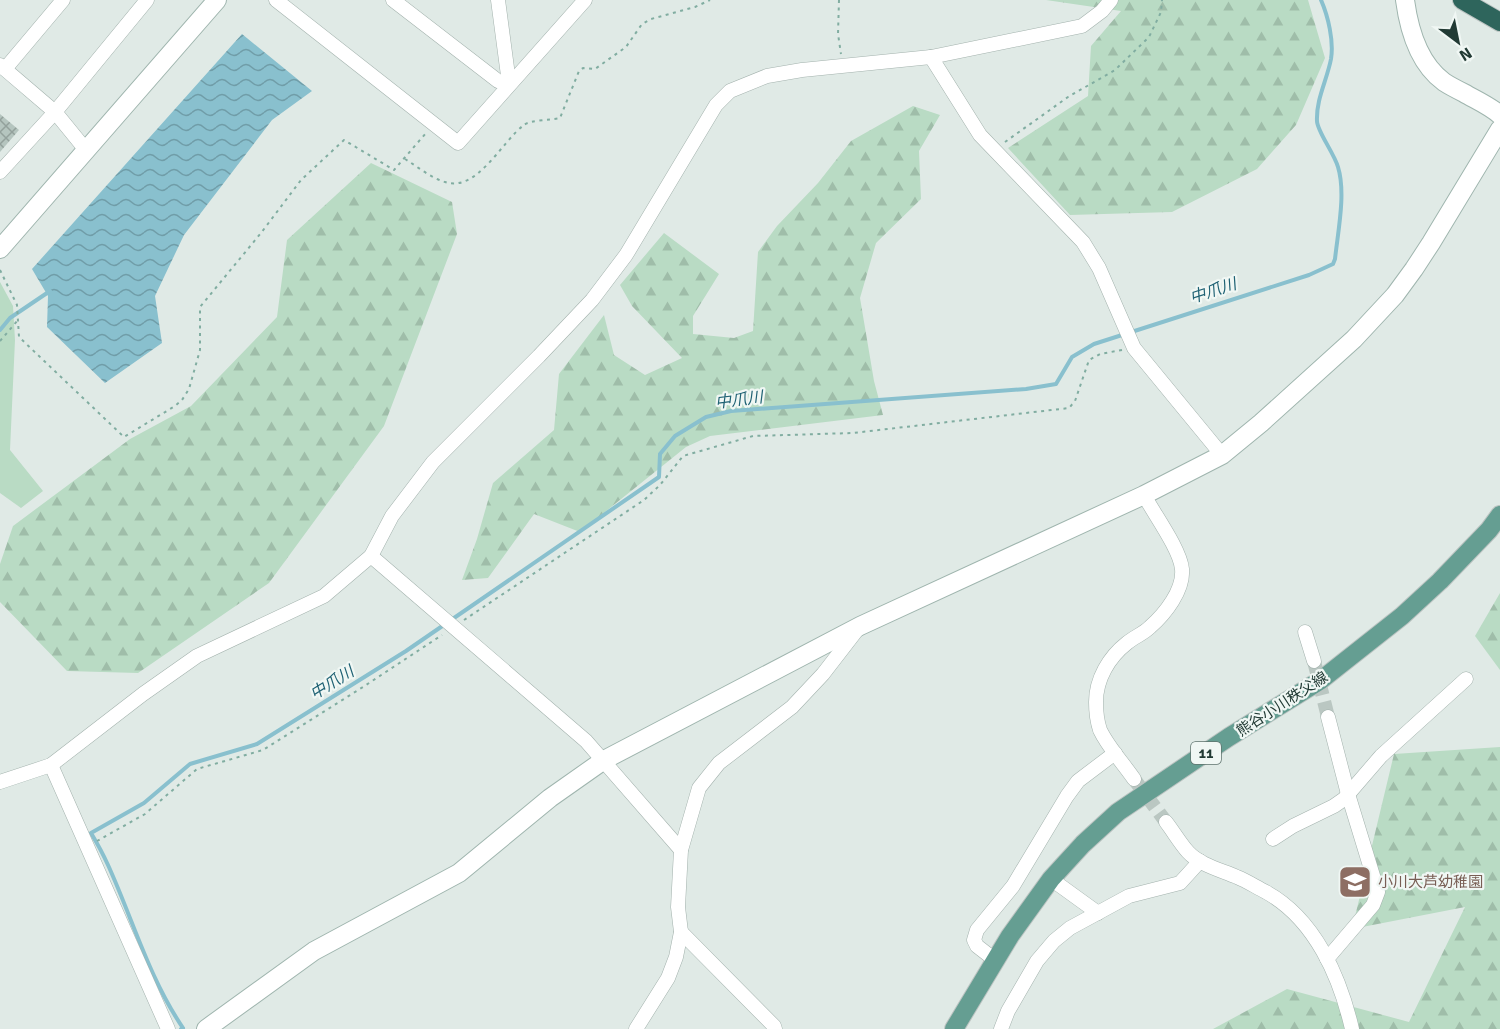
<svg xmlns="http://www.w3.org/2000/svg" width="1500" height="1029" viewBox="0 0 1500 1029" font-family="Signika,'Noto Sans JP',sans-serif">
  <style>
    .forest { fill: url(#forest-firs) }
    .green { fill: #b9dbc4 }
    .water { fill: url(#water-waves) }
    .lines { fill: none; stroke-linecap: round; stroke-linejoin: round }
    .stream { stroke: #89c0ce; stroke-width: 4 }
    .building { fill: url(#building-cross-hatch) }
    .street-tunnel { stroke: #bac7c2; stroke-width: 14; stroke-dasharray: 14 7; stroke-linecap: butt }
    .street-casing { stroke: #a3b2ad; stroke-width: 15 }
    .secondary-casing { stroke: #9fb5ae; stroke-width: 20 }
    .primary-casing { stroke: #bcc4c2; stroke-width: 20 }
    .highway-casing { stroke: #bcc4c2; stroke-width: 20 }
    .path { stroke: #81ada1; stroke-width: 2; stroke-dasharray: 3 4.5; stroke-linecap: butt }
    .street { stroke: #fff; stroke-width: 14 }
    .secondary { stroke: #fff; stroke-width: 18 }
    .primary { stroke: #659e92; stroke-width: 18 }
    .highway { stroke: #2e655c; stroke-width: 18 }
    .labels { text-anchor: middle; dominant-baseline: central; stroke-width: 4.5; stroke-linejoin: round; paint-order: stroke }
    .shield { fill: #f0f7f4; stroke: #5f736e; stroke-width: 1.5 }
    .shield-label { font-size: 14px; font-weight: bold; fill: #213a34 }
    .street-label { font-size: 15px; fill: #213a34; stroke: #f0f7f4 }
    .education-label { font-size: 15px; fill: #785e54; stroke: #f0f7f4; text-anchor: start }
    .water-label { font-size: 16px; font-style: italic; fill: #1e6173; stroke: #f0f7f4 }
  </style>
  <defs>
    <pattern id="forest-firs" width="22" height="20" patternUnits="userSpaceOnUse" patternTransform="scale(1.5)"><rect width="22" height="20" fill="#b9dbc4"/><path d="M5 1l3.5 6h-7zM16 11l3.5 6h-7z" fill="#9fbda9"/></pattern>
    <pattern id="water-waves" width="16" height="10" patternUnits="userSpaceOnUse" patternTransform="scale(1.5)"><rect width="16" height="10" fill="#89c0ce"/><path d="M0 5q4-4 8 0t8 0" fill="none" stroke="#709da8"/></pattern>
    <pattern id="building-cross-hatch" width="8" height="8" patternUnits="userSpaceOnUse" patternTransform="scale(1.5)"><rect width="8" height="8" fill="#b5c5bf"/><path d="M0 0l8 8M0 8l8-8" fill="none" stroke="#93a19c"/></pattern>
  </defs>
  <rect width="100%" height="100%" fill="#e0eae6"/>
  <g class="forest">
    <polygon points="1046,0 1308,0 1325,58 1296,125 1257,169 1172,212 1070,215 1008,148 1088,96 1091,46 1121,11"/>
    <polygon points="913,106 940,115 919,151 921,199 876,243 860,298 874,381 883,415 710,436 686,447 580,532 534,514 488,578 462,580 477,539 493,483 554,430 559,374 604,315 614,355 645,375 682,358 632,306 620,285 664,233 719,274 693,316 693,334 734,338 753,331 758,252 777,226 818,183 851,141"/>
    <polygon points="371,163 452,202 457,234 384,426 269,583 138,673 67,671 0,602 0,564 13,526 130,439 191,406 277,317 287,240"/>
    <polygon points="1500,593 1500,670 1475,636"/>
    <polygon points="1500,747 1500,1029 1213,1029 1287,989 1409,1022 1465,907 1352,929 1394,754"/>
  </g>
  <polygon class="green" points="0,282 13,306 15,340 10,450 43,491 21,508 0,493"/>
  <polygon class="water" points="242,34 312,91 272,120 184,235 155,296 162,343 105,383 47,327 48,296 32,269"/>
  <g class="lines">
    <g class="stream">
      <polyline points="0,330 10,318 50,291"/>
      <path d="M181,1029L183,1028C149,978 133,920 108,865C103,854 97,843 91,833L144,803L190,764L257,744L406,651L659,477L660,454L675,436L706,417L731,411L1026,389L1056,384L1072,357L1094,344L1309,275L1333,264L1335,259C1338,231 1346,193 1338,167C1334,153 1317,131 1317,121C1316,99 1327,80 1331,59C1334,41 1328,16 1321,0"/>
    </g>
  </g>
  <polygon class="building" points="0,114 19,130 0,152"/>
  <g class="lines">
    <g class="street-tunnel">
      <polyline points="1314,661 1328,717"/>
      <polyline points="1134,779 1166,822"/>
    </g>
    <defs>
      <g id="street">
        <polyline points="276,0 458,143 585,0"/>
        <polyline points="393,0 498,81 509,83"/>
        <polyline points="498,0 509,83"/>
        <polyline points="931,57 980,135 1083,242 1099,268 1134,348 1222,455"/>
        <polyline points="0,65 55,112 86,150"/>
        <polyline points="5,69 63,0"/>
        <polyline points="0,172 55,112 147,0"/>
        <polyline points="371,556 586,741 681,850"/>
        <polyline points="1305,632 1314,661"/>
        <polyline points="51,765 168,1029"/>
        <path d="M1134,779C1123,763 1108,747 1100,730C1097,721 1096,711 1096,702C1096,679 1109,657 1127,643C1134,637 1143,634 1150,627C1165,614 1184,590 1182,569C1180,549 1154,514 1144,495"/>
        <polyline points="0,782 51,765 143,694 197,656 324,596 371,556 392,516 433,462 539,356 592,300 626,255 716,105 730,91 767,76 802,70 931,57 1082,26 1102,11 1111,0"/>
        <path d="M1166,822C1173,831 1180,843 1188,852C1200,865 1221,870 1237,877C1247,881 1256,887 1266,892C1315,919 1340,977 1352,1029"/>
        <polyline points="1273,839 1293,826 1334,806 1344,799 1381,756 1466,679"/>
        <polyline points="1051,879 1098,913"/>
        <polyline points="681,932 774,1026 775,1029"/>
        <polyline points="1327,959 1373,905 1378,892 1348,794 1328,717"/>
        <polyline points="995,960 977,946 974,940 977,930 1013,886 1067,796 1078,781 1115,753"/>
        <polyline points="636,1029 668,978 676,957 681,932 678,907 681,850 699,788 719,763 792,707 823,674 857,630"/>
        <polyline points="1001,1029 1008,1011 1037,961 1054,941 1070,928 1129,896 1180,883 1200,861"/>
      </g>
      <g id="secondary">
        <path d="M1405,0C1409,30 1418,63 1444,82C1450,86 1458,90 1464,93C1476,100 1490,106 1500,115"/>
        <polyline points="0,249 217,0"/>
        <polyline points="206,1029 314,951 459,873 550,798 604,760 860,626 1144,495 1222,455 1261,423 1354,339 1395,295 1414,269 1431,243 1500,129"/>
      </g>
      <polyline id="primary" points="954,1029 1010,936 1051,879 1083,844 1118,812 1229,737 1321,680 1402,616 1440,581 1489,530 1500,515"/>
      <polyline id="highway" points="1462,0 1500,22"/>
    </defs>
    <use href="#street" class="street-casing"/>
    <use href="#secondary" class="secondary-casing"/>
    <use href="#primary" class="primary-casing"/>
    <use href="#highway" class="highway-casing"/>
    <g class="path">
      <polyline points="839,0 838,34 841,54"/>
      <polyline points="1005,142 1068,97 1115,70 1149,37 1161,12 1162,0"/>
      <path d="M405,159C418,167 431,178 445,182C477,193 502,141 524,125C530,120 551,120 560,118L579,71L583,68L595,69L626,47L642,24L651,19L695,7L710,0"/>
      <polyline points="0,270 17,305 19,337 124,437 175,406 182,400 189,389 200,350 200,307 261,233 301,180 344,140 394,170 426,133"/>
      <polyline points="0,341 18,320"/>
      <polyline points="464,620 644,500 660,485 683,456 753,436 853,433 1069,408 1075,401 1089,360 1100,354 1122,350"/>
      <polyline points="97,841 145,814 197,769 263,750 363,687 442,635"/>
    </g>
    <use href="#street" class="street"/>
    <use href="#secondary" class="secondary"/>
    <use href="#primary" class="primary"/>
    <use href="#highway" class="highway"/>
  </g>
  <defs>
    <symbol id="school-square" viewBox="-11 -11 22 22"><rect x="-9" y="-9" width="18" height="18" rx="4" fill="#8d6e63" stroke="#f0f7f4"/><path d="M0-5L7-2L0 1L-7-2ZM-4 1L0 2.5L4 1V4Q0 6-4 4Z" fill="#fff"/></symbol>
  </defs>
  <g fill-rule="evenodd">
    <use href="#school-square" x="1336" y="863" width="38" height="38"/>
  </g>
  <g class="labels">
    <rect class="shield" x="1191" y="742" width="30" height="22" rx="4.5"/>
    <g class="shield-label">
      <text x="1206" y="753">11</text>
    </g>
    <g class="street-label">
      <text transform="translate(1282 704) rotate(-33)">熊谷小川秩父線</text>
    </g>
    <g class="education-label">
      <text x="1378" y="882">小川大芦幼稚園</text>
    </g>
    <g class="water-label">
      <text transform="translate(1213 291) rotate(-18)">中爪川</text>
      <text transform="translate(739 400) rotate(-7)">中爪川</text>
      <text transform="translate(332 683) rotate(-32)">中爪川</text>
    </g>
  </g>
  <g transform="translate(1458 42) rotate(148)" stroke="#f0f7f4" stroke-width="4.5" paint-order="stroke">
  <path d="M0-4.5L10 22L0 15L-10 22Z" fill="#213a34"/>
  <text y="-9" font-size="16" font-weight="bold" text-anchor="middle" fill="#213a34">N</text>
  </g>
</svg>
